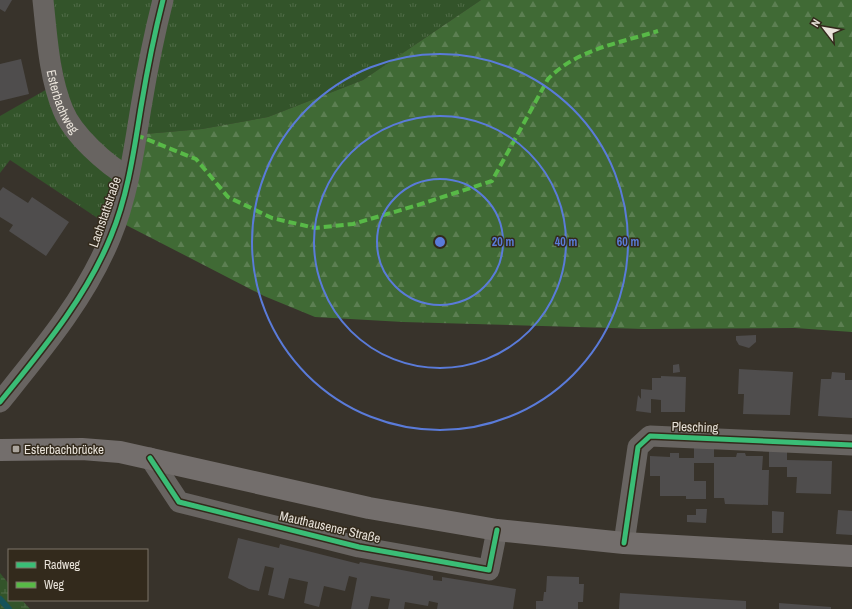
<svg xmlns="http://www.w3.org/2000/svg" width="852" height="609" viewBox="0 0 852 609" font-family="'Archivo Narrow',sans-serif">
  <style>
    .grass { fill: url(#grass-tufts) }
    .forest { fill: url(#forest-firs) }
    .wetland { fill: url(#wetland-marsh) }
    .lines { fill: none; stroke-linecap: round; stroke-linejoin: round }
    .stream { stroke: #175359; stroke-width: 6 }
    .building { fill: #4f4d4d }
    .minor { stroke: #686461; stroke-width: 21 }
    .secondary { stroke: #736e6c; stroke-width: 22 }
    .quiet { stroke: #58b947; stroke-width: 4; stroke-dasharray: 8 4; stroke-linecap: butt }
    .cycleway-casing { stroke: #332a1c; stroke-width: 8 }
    .cycleway { stroke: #3abd76; stroke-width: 5 }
    .ring { fill: none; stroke: #5a7bd9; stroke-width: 2 }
    .poi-dot { fill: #aba59d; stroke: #332a1c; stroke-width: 1.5 }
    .labels { text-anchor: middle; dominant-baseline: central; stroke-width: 3; stroke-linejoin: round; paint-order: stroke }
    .street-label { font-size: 13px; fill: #e9e3da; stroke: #332a1c }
    .poi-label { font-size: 13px; fill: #e9e3da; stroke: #332a1c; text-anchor: start }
    .centre { fill: #5a7bd9; stroke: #332a1c; stroke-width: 2 }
    .ring-label { font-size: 12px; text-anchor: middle; font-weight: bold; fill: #5a7bd9; stroke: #332a1c; stroke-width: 3; stroke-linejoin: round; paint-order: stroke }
  </style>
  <defs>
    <pattern id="grass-tufts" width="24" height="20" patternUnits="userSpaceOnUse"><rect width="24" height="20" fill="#33542a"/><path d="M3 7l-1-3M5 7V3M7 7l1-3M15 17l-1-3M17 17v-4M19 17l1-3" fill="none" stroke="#516c48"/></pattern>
    <pattern id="forest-firs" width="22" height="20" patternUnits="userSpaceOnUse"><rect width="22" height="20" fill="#406a35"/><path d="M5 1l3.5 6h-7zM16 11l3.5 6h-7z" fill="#5c7f52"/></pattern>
    <pattern id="wetland-marsh" width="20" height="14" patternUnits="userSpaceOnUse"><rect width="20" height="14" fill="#33542a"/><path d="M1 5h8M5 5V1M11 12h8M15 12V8" fill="none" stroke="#516c48"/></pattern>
  </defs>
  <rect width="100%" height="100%" fill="#38332b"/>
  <g class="grass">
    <polygon points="48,0 154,0 122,166 72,119"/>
    <polygon points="172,0 481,0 363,80 268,117 202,129 145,134"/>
    <polygon points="49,88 114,179 117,187 105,223 10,160 0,173 0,116"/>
  </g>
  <polygon class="forest" points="481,0 852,0 852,332 795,328 644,329 403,322 315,317 264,296 124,224 145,134 202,129 268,117 363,80"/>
  <polygon class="wetland" points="0,573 9,584 9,600 22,600 30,609 0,609"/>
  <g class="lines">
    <polyline class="stream" points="0,599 9,609"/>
  </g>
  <g class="building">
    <polygon points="0,0 12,0 5,12 0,9"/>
    <polygon points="21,59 29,94 0,101 0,64"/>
    <polygon points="3,187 28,203 32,197 69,222 46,256 9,231 13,225 0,217 0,191"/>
    <polygon points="756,335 756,342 749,348 739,345 736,340 736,336"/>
    <polygon points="679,364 680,372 673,373 673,365"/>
    <polygon points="739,369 793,372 790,415 743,414 744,394 738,394"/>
    <polygon points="832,372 845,373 845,380 852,380 852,418 818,416 821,379 831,379"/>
    <polygon points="661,376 686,377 685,412 661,412 661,400 651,399 651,413 636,411 638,395 641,399 641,389 652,390 652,378 661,378"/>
    <polygon points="694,445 714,445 714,457 736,457 737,453 745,453 746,456 763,456 762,470 769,470 768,505 725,504 724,498 714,498 714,463 694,463 694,458 694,481 706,481 706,499 686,499 686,496 660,496 660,476 650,476 650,456 670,457 670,453 679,453 679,458 694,458"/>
    <polygon points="769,447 787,447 787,460 832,461 831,494 796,493 797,477 787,477 787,467 769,467"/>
    <polygon points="696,509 707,509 706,523 687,522 687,515 696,515"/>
    <polygon points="838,510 852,511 852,535 836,534"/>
    <polygon points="772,511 784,512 783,533 772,533"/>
    <polygon points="238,538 279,548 280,544 359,564 360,562 433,576 433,580 442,581 442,577 516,589 513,609 437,609 438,603 429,601 428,606 405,602 404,609 388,609 390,599 371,596 368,609 351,609 357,578 349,576 345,591 324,586 319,607 304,603 308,582 289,578 284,599 268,595 274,568 265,566 259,591 249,589 228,578"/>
    <polygon points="547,576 579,577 579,584 584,584 583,602 578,602 578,609 536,609 536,601 543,601 544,592 546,592"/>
    <polygon points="620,593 746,601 746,609 619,609"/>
    <polygon points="779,603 831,607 831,609 779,609"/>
  </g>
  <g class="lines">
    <g class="minor">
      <path id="s1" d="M43,0C47,37 49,76 63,110C73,135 106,164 128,177"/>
      <path d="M0,402C42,350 86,298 111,236C128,195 134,150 141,107C147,71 154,35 163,0"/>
      <polyline points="150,458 179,502 359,547 489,570 497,530"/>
      <polyline points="624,543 638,447 650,436 852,445"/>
    </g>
    <polyline class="secondary" points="0,450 82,449 120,452 369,508 497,530 624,543 852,556"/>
    <path class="quiet" d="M136,135L196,159L228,197L272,218L315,228L353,224L418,205L492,181L548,79C577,49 620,43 658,31"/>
    <defs>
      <g id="cycleway">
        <path d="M0,402C42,350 86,298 111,236C128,195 134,150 141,107C147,71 154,35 163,0"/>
        <polyline points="150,458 179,502 359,547 489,570 497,530"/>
        <polyline points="624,543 638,447 650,436 852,445"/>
      </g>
    </defs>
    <use href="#cycleway" class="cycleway-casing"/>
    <use href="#cycleway" class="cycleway"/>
  </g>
  <g class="ring">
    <circle cx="440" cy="242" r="63"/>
    <circle cx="440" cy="242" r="126"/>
    <circle cx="440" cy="242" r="188"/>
  </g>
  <rect class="poi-dot" x="12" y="445" width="8" height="8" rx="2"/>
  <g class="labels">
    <g class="street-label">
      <text stroke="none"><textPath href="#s1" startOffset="104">Esterbachweg</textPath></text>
      <text transform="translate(105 212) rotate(-71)">Lachstattstraße</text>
      <text transform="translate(695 427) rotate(2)">Plesching</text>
      <text transform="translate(330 527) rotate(13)">Mauthausener Straße</text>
    </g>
    <g class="poi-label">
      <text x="24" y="449">Esterbachbrücke</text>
    </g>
  </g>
  <circle cx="440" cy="242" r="6" class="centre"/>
  <g class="ring-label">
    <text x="503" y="246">20 m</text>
    <text x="566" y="246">40 m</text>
    <text x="628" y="246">60 m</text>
  </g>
  <rect x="8" y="549" width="140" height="52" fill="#332a1c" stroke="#7c7468"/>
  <rect x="16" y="562" width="20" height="6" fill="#3abd76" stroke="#7c7468"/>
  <text x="44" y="569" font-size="12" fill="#e9e3da">Radweg</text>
  <rect x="16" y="582" width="20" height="6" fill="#58b947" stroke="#7c7468"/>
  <text x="44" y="589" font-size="12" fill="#e9e3da">Weg</text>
  <g transform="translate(824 28) rotate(301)" stroke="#332a1c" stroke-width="3" paint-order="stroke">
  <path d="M0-3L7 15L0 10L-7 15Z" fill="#e9e3da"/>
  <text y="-6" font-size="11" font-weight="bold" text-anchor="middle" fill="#e9e3da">N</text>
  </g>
</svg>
